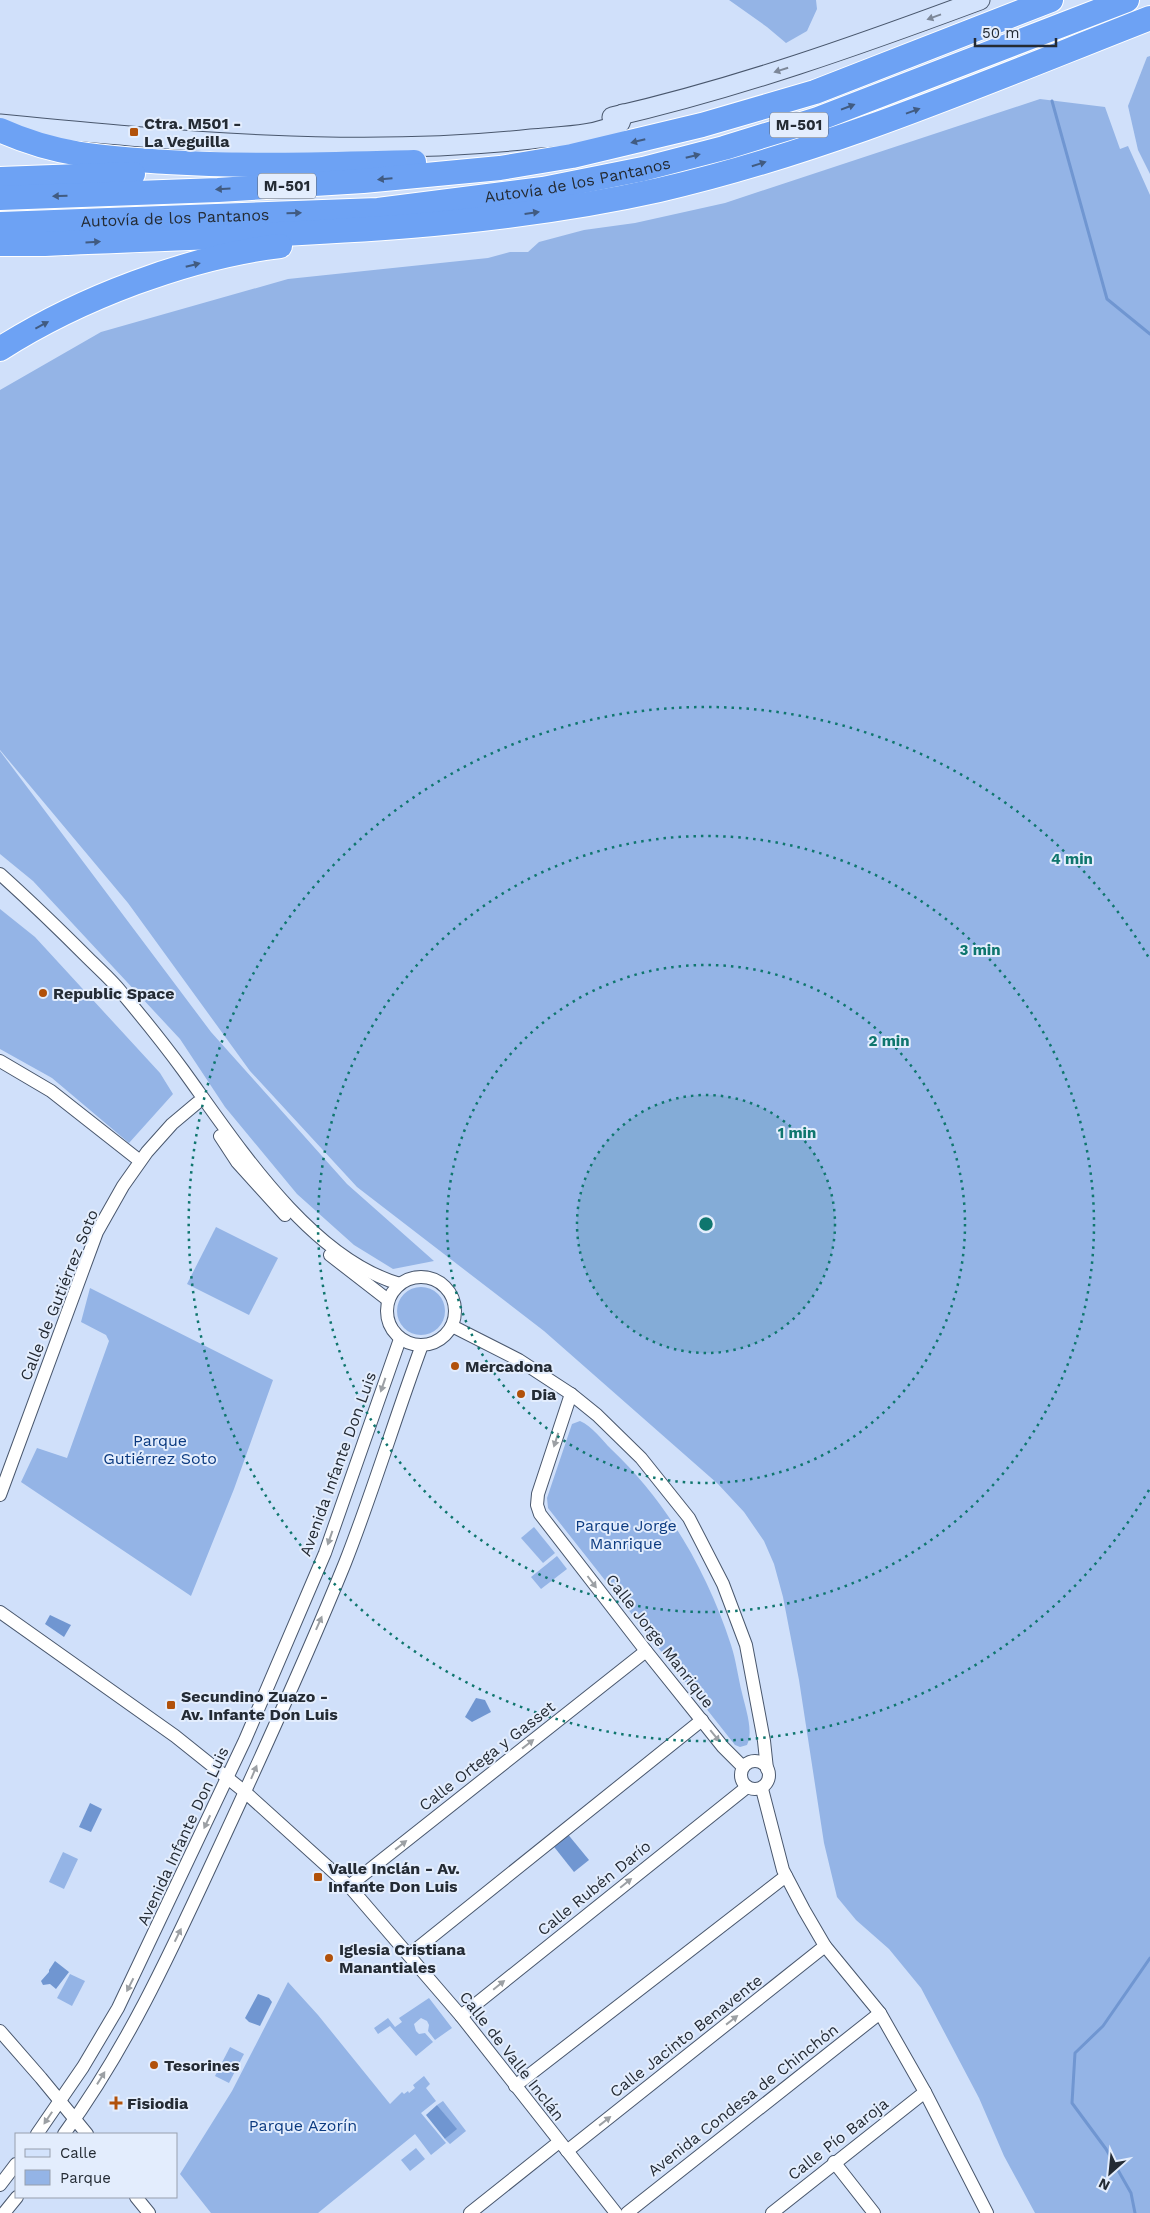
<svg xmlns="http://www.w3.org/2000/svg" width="1150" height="2213" viewBox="0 0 1150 2213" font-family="'Work Sans',sans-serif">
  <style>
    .green { fill: #94b4e6 }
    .water { fill: #7096d1 }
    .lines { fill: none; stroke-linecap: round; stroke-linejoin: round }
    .stream { stroke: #7096d1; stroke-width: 3 }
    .street-casing { stroke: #49576d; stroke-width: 14 }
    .secondary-casing { stroke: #49576d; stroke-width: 21 }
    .highway-casing { stroke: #fff; stroke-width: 26 }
    .street { stroke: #fff; stroke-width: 12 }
    .secondary { stroke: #d3e3fc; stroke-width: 19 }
    .highway { stroke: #6da2f4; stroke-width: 24 }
    .oneway { fill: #7c8798 }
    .oneway2 { fill: #415b81 }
    .oneway3 { fill: #9ca0a4 }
    .ring { fill: none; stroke: #0f766e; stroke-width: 2.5; stroke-dasharray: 2.5 5 }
    .poi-dot { fill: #b1510a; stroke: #e3edfd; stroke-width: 2 }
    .labels { text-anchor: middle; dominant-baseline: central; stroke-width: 4; stroke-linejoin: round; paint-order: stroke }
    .shield { fill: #e3edfd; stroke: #5d6570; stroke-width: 1 }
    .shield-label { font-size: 15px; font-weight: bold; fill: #242b34 }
    .poi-label { font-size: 16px; font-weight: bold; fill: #242b34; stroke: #e3edfd; text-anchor: start }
    .street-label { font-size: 16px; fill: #242b34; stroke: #e3edfd }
    .park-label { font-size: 16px; fill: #0b3a80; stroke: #e3edfd }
    .centre { fill: #0f766e; stroke: #e3edfd; stroke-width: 2.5 }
    .ring-label { font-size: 15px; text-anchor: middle; font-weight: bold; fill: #0f766e; stroke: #e3edfd; stroke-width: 4; stroke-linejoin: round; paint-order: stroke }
  </style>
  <rect width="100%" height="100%" fill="#d0e0fa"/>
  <g class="green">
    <polygon points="729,0 816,0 817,9 807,31 786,43 767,27"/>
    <polygon points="1150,56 1150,174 1138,150 1128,106 1147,57"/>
    <polygon points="1040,99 1105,107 1120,149 1128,146 1150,195 1150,2213 1035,2213 1004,2156 979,2098 921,1988 889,1949 856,1920 837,1897 824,1843 799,1680 783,1597 774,1564 764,1541 744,1512 718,1484 544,1331 357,1187 250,1071 128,903 0,750 0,390 101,332 288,279 488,258 510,252 528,252 539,242 584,230 635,223 725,203"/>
    <polygon points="0,751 211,1032 347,1184 434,1261 393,1269 354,1245 297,1194 225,1107 180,1039 33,881 0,854"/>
    <polygon points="0,909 35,937 160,1073 173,1094 129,1143 52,1078 0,1049"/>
    <polygon points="216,1227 278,1258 249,1315 187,1284"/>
    <circle cx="421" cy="1311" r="24"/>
    <polygon points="90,1288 273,1380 234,1489 191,1596 21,1482 37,1448 67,1458 109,1341 106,1335 81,1322"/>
    <path d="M580,1421C592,1426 602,1440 611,1449C667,1502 707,1571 731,1645C736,1660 738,1677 742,1693C745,1707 754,1731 747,1745L740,1747L735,1745L548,1508L547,1498L572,1424Z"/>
    <polygon points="534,1527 555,1553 543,1563 521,1538"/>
    <polygon points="557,1556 567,1569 541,1589 531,1577"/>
    <polygon points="63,1852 78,1859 64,1889 49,1882"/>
    <polygon points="70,1974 85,1981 72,2006 57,1998"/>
    <polygon points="288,1982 318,2015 390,2104 402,2092 404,2094 408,2091 409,2093 415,2088 413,2085 424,2076 430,2084 426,2088 436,2101 421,2113 446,2143 431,2155 415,2134 318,2213 211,2213 180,2174 232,2091"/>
    <polygon points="429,1998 452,2028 435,2040 428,2031 429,2025 427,2021 421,2018 414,2024 416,2031 419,2034 425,2033 433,2042 416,2056 390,2026 378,2034 374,2028 388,2018 395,2027 402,2022 399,2018"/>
    <polygon points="230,2047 244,2054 229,2083 215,2076"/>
    <polygon points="443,2101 466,2131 450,2144 445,2139 456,2129 437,2105"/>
    <polygon points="416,2148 425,2159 410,2171 401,2160"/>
  </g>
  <g class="water">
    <polygon points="50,1615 71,1625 64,1637 45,1624"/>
    <polygon points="476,1698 485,1700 491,1712 472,1722 465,1717"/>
    <polygon points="90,1803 102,1809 91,1832 79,1827"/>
    <polygon points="566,1832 589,1860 574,1872 551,1843"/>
    <polygon points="55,1961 69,1972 56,1989 50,1984 43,1985 41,1981 49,1972 49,1970"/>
    <polygon points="258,1994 269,1998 272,2002 260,2026 249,2022 245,2018"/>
    <polygon points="437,2105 457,2129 445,2139 426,2115"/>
  </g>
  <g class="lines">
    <g class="stream">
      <polyline points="1052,101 1107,299 1150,334"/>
      <polyline points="1135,2213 1131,2193 1106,2149 1072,2103 1075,2053 1103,2026 1150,1958"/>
    </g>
    <defs>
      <g id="street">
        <path d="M0,874C30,901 59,929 88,958C99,969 112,980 122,993C143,1018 164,1044 183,1070C236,1143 309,1258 400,1284"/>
        <polyline points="0,1061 51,1091 140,1161"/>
        <polyline points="220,1136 237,1162 285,1215"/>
        <polyline points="330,1255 388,1300"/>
        <circle cx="421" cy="1311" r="34"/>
        <polyline points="452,1326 519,1360 571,1394 597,1415 641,1458 689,1518 723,1584 746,1645 764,1741 767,1769"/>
        <polyline points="571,1394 538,1494 537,1505 540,1514 646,1651 723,1747 743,1767"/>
        <polyline points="0,1495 97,1232 123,1186 147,1152 172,1124 197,1103"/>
        <polyline points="0,1612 175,1736 245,1792 349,1886 461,2016 616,2213"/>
        <circle cx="755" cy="1775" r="14"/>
        <polyline points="762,1789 783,1870 804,1910 825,1946 880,2013 925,2092 987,2213"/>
        <polyline points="349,1886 646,1651"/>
        <polyline points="409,1955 702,1720"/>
        <polyline points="461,2016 747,1787"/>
        <polyline points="0,2031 41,2078 87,2134"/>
        <polyline points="515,2086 786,1876"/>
        <polyline points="37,2134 83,2067 118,2008 245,1740 325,1553 400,1339"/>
        <path d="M64,2134C125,2051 169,1956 212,1863C258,1764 304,1664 345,1563C373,1492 395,1418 422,1345"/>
        <polyline points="567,2151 825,1946"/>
        <polyline points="834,2162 874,2213"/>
        <polyline points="0,2185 16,2164"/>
        <polyline points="136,2197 149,2213"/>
        <polyline points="4,2213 17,2197"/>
        <polyline points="470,2213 559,2142"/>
        <polyline points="627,2213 880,2013"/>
        <polyline points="772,2213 925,2092"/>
      </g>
      <g id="secondary">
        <path d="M612,117C738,88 859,45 980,0"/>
        <path d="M0,124C176,141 355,158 531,139C559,136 594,137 620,123L623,114"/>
      </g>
      <g id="highway">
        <path d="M0,130C57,156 106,158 167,162C249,167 331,164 414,162"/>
        <polyline points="0,179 133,174"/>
        <polyline points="0,198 218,190 363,181 500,168 572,156 702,125 815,92 1051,0"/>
        <path id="s1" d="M0,224L378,210L543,189L643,169L724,148L818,119L1127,0"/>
        <path d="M0,244H45C250,234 458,235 659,190C828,151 989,81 1150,18"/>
        <path d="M0,349C78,299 188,257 280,246"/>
      </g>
    </defs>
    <use href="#street" class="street-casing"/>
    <use href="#secondary" class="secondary-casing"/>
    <use href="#highway" class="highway-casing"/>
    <use href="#street" class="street"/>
    <use href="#secondary" class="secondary"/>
    <use href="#highway" class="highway"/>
  </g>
  <defs><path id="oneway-solid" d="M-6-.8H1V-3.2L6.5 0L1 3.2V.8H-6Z" transform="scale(1.25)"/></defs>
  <g class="oneway">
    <use href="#oneway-solid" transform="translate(934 17) rotate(160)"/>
    <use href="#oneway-solid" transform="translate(781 70) rotate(162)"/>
  </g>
  <g class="oneway2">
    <use href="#oneway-solid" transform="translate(848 107) rotate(-21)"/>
    <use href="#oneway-solid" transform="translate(913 111) rotate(-20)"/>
    <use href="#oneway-solid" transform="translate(638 141) rotate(166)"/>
    <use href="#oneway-solid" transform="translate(693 156) rotate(-14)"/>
    <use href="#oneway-solid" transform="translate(759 164) rotate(-17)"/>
    <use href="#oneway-solid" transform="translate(385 179) rotate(175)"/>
    <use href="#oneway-solid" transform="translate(223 189) rotate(177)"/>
    <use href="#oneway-solid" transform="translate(60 196) rotate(178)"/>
    <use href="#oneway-solid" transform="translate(294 213) rotate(-2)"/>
    <use href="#oneway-solid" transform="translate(532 213) rotate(-8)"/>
    <use href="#oneway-solid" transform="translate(93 242) rotate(-3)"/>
    <use href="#oneway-solid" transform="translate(193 265) rotate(-14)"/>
    <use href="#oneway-solid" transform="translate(42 325) rotate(-28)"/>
  </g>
  <g class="oneway3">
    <use href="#oneway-solid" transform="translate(383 1385) rotate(109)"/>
    <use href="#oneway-solid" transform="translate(556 1440) rotate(108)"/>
    <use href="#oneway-solid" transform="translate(330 1538) rotate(109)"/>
    <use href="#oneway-solid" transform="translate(592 1582) rotate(53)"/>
    <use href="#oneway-solid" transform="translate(319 1623) rotate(-66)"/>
    <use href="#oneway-solid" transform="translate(715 1736) rotate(51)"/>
    <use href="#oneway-solid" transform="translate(528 1744) rotate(-38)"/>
    <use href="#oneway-solid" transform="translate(254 1772) rotate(-67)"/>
    <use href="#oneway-solid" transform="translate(207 1822) rotate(115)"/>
    <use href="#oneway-solid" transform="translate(401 1845) rotate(-38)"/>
    <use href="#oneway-solid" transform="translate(626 1883) rotate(-39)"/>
    <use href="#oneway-solid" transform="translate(178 1935) rotate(-64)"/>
    <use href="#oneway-solid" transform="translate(130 1985) rotate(117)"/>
    <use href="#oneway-solid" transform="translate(499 1985) rotate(-39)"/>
    <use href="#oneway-solid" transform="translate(732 2020) rotate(-38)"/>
    <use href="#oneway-solid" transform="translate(101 2078) rotate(-58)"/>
    <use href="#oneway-solid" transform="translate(48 2118) rotate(124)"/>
    <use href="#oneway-solid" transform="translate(605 2121) rotate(-38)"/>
  </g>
  <circle cx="706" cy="1224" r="129" fill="#0f766e" fill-opacity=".12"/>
  <g class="ring">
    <circle cx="706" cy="1224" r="129"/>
    <circle cx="706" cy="1224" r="259"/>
    <circle cx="706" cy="1224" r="388"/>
    <path d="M1149 1490A517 517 0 1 1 1149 958"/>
  </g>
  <g class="poi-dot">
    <rect x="129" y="127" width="10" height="10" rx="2.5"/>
    <circle cx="43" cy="993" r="5"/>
    <circle cx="455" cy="1366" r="5"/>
    <circle cx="521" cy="1394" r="5"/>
    <rect x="166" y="1700" width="10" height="10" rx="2.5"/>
    <rect x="313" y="1872" width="10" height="10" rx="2.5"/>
    <circle cx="329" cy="1958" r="5"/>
    <circle cx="154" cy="2065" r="5"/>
    <path d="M113.5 2095.5h5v5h5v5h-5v5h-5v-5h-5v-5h5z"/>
  </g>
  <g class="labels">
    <g class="shield">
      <rect x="770" y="112.5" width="58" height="25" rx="4"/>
      <rect x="258" y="173.5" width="58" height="25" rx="4"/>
    </g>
    <g class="shield-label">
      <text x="799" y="125">M-501</text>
      <text x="287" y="186">M-501</text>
    </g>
    <g class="poi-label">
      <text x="144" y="123">Ctra. M501 -<tspan x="144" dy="18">La Veguilla</tspan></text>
      <text x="53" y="993">Republic Space</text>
      <text x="465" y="1366">Mercadona</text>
      <text x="531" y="1394">Dia</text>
      <text x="181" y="1696">Secundino Zuazo -<tspan x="181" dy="18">Av. Infante Don Luis</tspan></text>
      <text x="328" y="1868">Valle Inclán - Av.<tspan x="328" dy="18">Infante Don Luis</tspan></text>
      <text x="339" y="1949">Iglesia Cristiana<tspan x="339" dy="18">Manantiales</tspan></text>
      <text x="164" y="2065">Tesorines</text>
      <text x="127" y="2103">Fisiodia</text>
    </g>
    <g class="street-label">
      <text stroke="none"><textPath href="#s1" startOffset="580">Autovía de los Pantanos</textPath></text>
      <text stroke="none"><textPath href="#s1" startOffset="175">Autovía de los Pantanos</textPath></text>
      <text transform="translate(59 1295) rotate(-68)">Calle de Gutiérrez Soto</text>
      <text transform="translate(338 1464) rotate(-70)">Avenida Infante Don Luis</text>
      <text transform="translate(660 1641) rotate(52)">Calle Jorge Manrique</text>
      <text transform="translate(487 1756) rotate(-38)">Calle Ortega y Gasset</text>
      <text transform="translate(183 1836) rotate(-65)">Avenida Infante Don Luis</text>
      <text transform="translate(594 1888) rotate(-39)">Calle Rubén Darío</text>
      <text transform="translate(686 2036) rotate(-38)">Calle Jacinto Benavente</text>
      <text transform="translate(512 2056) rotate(52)">Calle de Valle Inclán</text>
      <text transform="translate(743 2100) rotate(-38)">Avenida Condesa de Chinchón</text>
      <text transform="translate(838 2139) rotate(-38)">Calle Pío Baroja</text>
    </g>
    <g class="park-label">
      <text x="160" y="1440">Parque<tspan x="160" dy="18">Gutiérrez Soto</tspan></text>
      <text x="626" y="1525">Parque Jorge<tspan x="626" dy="18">Manrique</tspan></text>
      <text x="303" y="2125">Parque Azorín</text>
    </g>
  </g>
  <circle cx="706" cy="1224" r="8" class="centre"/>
  <g class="ring-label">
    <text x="1072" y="864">4 min</text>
    <text x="980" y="955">3 min</text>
    <text x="889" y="1046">2 min</text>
    <text x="797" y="1138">1 min</text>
  </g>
  <rect x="15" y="2133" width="162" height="65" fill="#e3edfd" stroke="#979fad"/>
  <rect x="25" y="2149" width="25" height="8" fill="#d3e3fc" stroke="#979fad"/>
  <text x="60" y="2158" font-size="15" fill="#242b34">Calle</text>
  <rect x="25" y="2170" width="25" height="15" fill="#94b4e6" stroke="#979fad"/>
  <text x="60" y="2183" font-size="15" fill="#242b34">Parque</text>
  <g transform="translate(1110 2173) rotate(207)" stroke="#e3edfd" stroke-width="4" paint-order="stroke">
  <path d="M0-4L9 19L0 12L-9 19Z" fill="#242b34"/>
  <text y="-8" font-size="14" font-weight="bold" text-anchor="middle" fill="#242b34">N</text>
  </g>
  <path d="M975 38v8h81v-8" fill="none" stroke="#242b34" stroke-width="2.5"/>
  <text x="982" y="38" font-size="15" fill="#242b34" stroke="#e3edfd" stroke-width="4" paint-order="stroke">50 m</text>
</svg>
